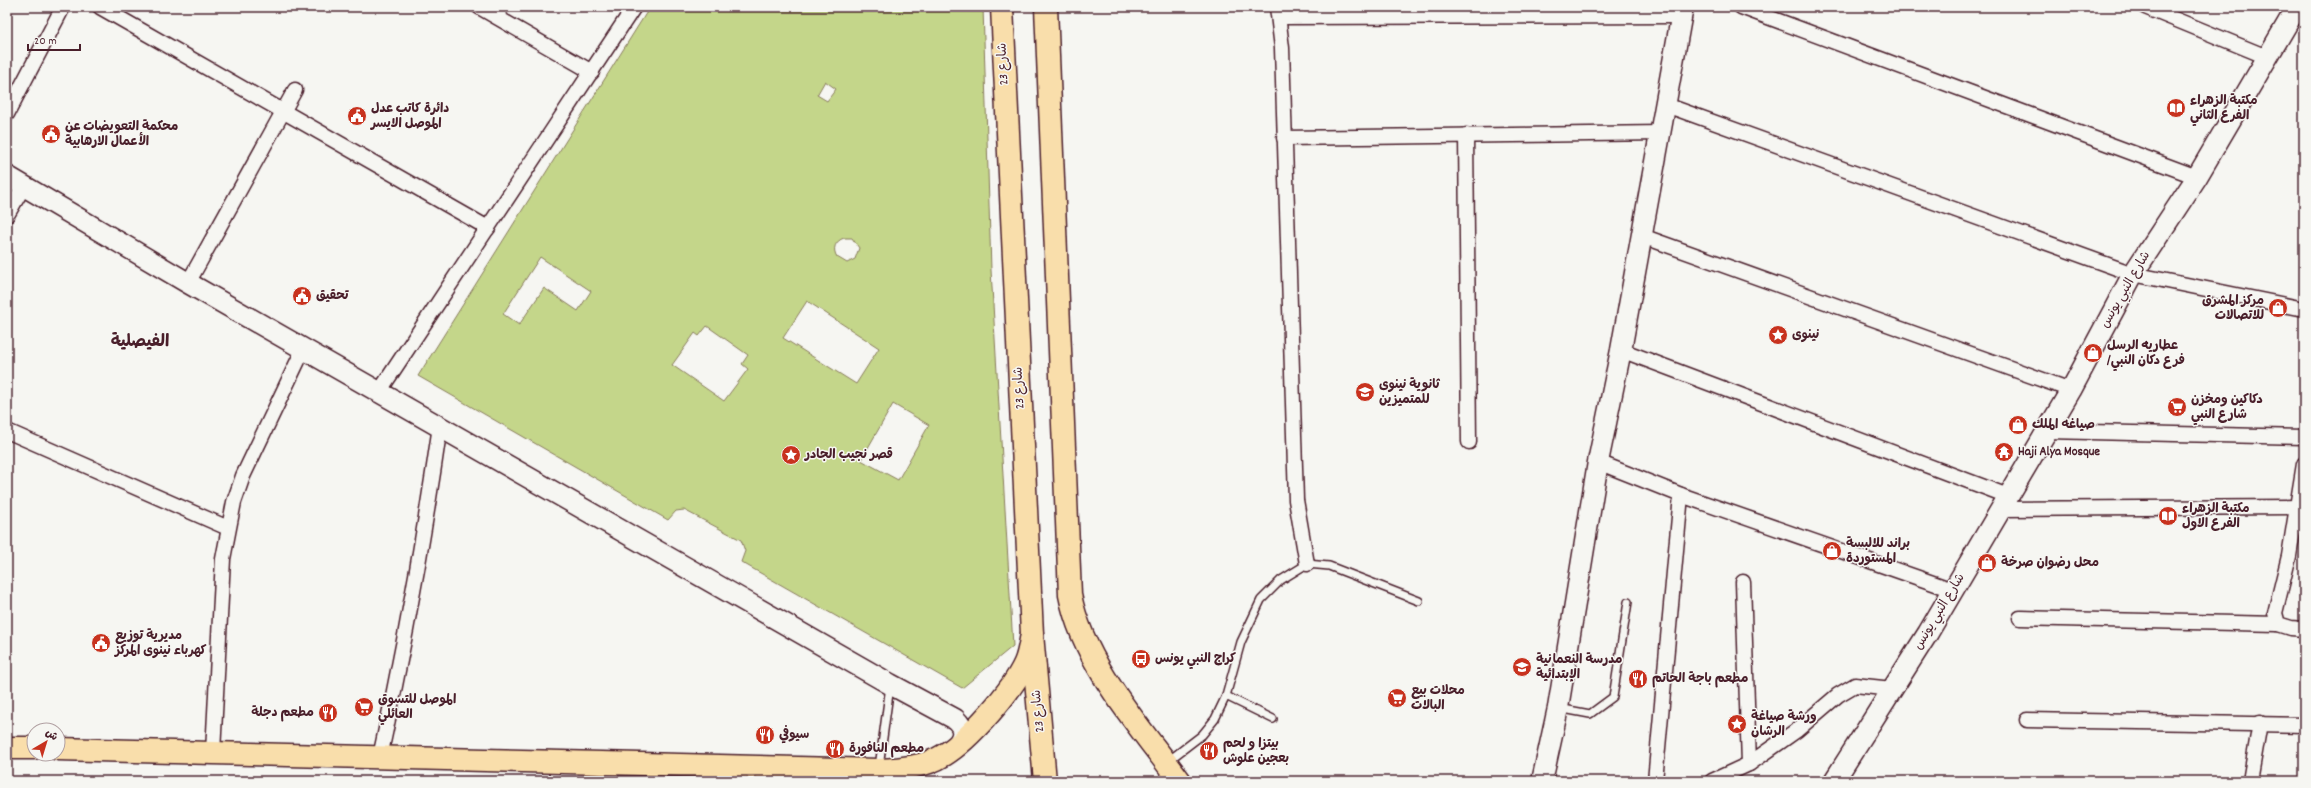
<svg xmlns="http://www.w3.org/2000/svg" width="2311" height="788" viewBox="0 0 2311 788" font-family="Dekko,'Playpen Sans Arabic',sans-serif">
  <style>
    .garden { fill: #c4d68a; stroke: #877a5a; fill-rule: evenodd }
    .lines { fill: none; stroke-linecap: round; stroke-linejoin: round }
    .lane-casing { stroke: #4a1f2b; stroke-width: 10 }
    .street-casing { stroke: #4a1f2b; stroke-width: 17 }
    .secondary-casing { stroke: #4a1f2b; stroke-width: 23 }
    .primary-casing { stroke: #4a1f2b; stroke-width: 25 }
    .lane { stroke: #f6f6f2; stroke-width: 7 }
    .street { stroke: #f6f6f2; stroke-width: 14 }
    .secondary { stroke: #f6f6f2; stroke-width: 20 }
    .primary { stroke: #f9deab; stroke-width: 22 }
    .labels { text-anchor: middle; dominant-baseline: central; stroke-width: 3; stroke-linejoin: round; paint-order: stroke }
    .street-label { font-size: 13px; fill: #4a1f2b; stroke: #f6f6f2 }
    .poi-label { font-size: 13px; font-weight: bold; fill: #4a1f2b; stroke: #f6f6f2; text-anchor: start }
    .district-label { font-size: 17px; font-weight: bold; fill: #4a1f2b; stroke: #f6f6f2 }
  </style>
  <rect width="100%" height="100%" fill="#f6f6f2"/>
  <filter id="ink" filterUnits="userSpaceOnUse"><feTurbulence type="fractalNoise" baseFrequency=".025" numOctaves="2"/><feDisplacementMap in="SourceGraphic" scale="8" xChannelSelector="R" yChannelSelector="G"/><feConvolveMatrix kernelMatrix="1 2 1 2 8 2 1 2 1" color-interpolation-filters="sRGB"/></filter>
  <g filter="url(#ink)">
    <path class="garden" d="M650,7H983L991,270L1013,646L962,688L741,562L745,551L741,540L684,510L676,511L668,520L418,376ZM825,81L836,89L827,101L817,95ZM844,238H852L859,248L855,259L847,263L837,257C832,249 835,241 844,238ZM540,257L591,291L578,311L544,288L519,325L503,314ZM807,301L879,348L856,384L783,338ZM707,326L748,355L742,364L748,369L724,401L672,365L695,333L699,336ZM893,404L929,425L898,480L861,460Z"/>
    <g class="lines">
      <defs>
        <g id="lane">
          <polyline points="498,18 506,7"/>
          <polyline points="1226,696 1273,719"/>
          <polyline points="1558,708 1590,714 1613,697 1628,602"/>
          <polyline points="1168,761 1202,735 1215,719 1226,696 1241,642 1261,600 1281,580 1307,564 1329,566 1419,601"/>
          <polyline points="879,767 890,686"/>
        </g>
        <g id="street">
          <polyline points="100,7 488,228"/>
          <polyline points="479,7 592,72"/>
          <polyline points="1277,7 1282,48 1296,500 1307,564"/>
          <polyline points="1741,7 2197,177"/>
          <polyline points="2145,7 2267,57"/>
          <polyline points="1279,17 1682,16"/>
          <polyline points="1666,105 2133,274 2304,309"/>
          <polyline points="7,114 63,7"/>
          <polyline points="1466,135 1469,442"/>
          <polyline points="1284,138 1661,133"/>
          <polyline points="7,215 24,186"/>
          <polyline points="1642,236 2071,390"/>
          <polyline points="188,283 295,90"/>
          <polyline points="1621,350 2008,496"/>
          <polyline points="379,392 634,7"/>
          <polyline points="7,431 228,528"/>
          <polyline points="2047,431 2304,437"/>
          <polyline points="1598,462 1681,495 1953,590"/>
          <polyline points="2304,464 2289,556 2275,613 2278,624 2291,628 2304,629"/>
          <polyline points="2001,509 2304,507"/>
          <polyline points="1743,582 1749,764"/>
          <polyline points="2020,618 2278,624"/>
          <polyline points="2027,720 2304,725"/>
          <polyline points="213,752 223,559 234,502 243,476 304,348"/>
          <path d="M380,757C404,648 424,537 440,426"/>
          <polyline points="1655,781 1681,495"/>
          <polyline points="1712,781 1749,764 1797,730 1838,695 1855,685 1892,689"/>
          <polyline points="2250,781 2260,723"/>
        </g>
        <g id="secondary">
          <path d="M7,176L188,283L890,684L955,719C965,728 964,736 956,746"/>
          <polyline points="1542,781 1558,708 1598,462 1621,350 1683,7"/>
          <polyline points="1834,781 1928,633 2071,390 2133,274 2197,177 2297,7"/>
        </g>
        <g id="primary">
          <polyline points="1002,7 1032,634 1045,781"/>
          <path d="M1046,7L1070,595C1083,663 1139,726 1180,781"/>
          <polyline points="7,748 34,748"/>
          <path d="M58,749L879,770C901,769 925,767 944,755C969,740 1013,690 1025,663C1029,654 1030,644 1032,634"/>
        </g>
      </defs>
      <use href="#lane" class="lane-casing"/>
      <use href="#street" class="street-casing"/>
      <use href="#secondary" class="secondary-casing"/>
      <use href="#primary" class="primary-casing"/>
      <use href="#lane" class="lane"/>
      <use href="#street" class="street"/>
      <use href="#secondary" class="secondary"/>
      <use href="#primary" class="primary"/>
    </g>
  </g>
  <defs>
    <symbol id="library-disc" viewBox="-11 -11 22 22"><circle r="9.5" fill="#c8321e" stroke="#f6f6f2"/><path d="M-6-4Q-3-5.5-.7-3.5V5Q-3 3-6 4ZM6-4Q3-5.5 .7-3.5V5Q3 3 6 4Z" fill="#fff"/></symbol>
    <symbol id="civic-disc" viewBox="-11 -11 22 22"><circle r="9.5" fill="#c8321e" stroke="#f6f6f2"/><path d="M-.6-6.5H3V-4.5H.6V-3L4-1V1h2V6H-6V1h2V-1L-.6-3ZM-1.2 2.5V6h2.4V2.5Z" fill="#fff"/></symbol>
    <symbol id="shop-disc" viewBox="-11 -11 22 22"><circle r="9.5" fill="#c8321e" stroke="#f6f6f2"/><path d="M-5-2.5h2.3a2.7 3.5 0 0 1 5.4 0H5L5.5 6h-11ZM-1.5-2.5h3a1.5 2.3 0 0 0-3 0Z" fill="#fff"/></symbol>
    <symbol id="sight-disc" viewBox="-11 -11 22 22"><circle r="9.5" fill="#c8321e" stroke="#f6f6f2"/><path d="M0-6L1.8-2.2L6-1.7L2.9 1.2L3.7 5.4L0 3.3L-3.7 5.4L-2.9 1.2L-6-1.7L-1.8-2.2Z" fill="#fff"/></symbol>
    <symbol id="school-disc" viewBox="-11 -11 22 22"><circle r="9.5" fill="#c8321e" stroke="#f6f6f2"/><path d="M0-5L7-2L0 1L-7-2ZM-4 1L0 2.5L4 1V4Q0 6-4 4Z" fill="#fff"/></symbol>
    <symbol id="supermarket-disc" viewBox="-11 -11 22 22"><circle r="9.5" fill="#c8321e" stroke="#f6f6f2"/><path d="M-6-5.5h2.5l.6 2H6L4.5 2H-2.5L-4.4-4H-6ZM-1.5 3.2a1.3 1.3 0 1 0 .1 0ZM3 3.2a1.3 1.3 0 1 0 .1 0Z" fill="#fff"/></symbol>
    <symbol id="temple-disc" viewBox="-11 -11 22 22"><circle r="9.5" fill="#c8321e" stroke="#f6f6f2"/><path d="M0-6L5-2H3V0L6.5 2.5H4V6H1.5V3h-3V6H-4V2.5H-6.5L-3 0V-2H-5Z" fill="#fff"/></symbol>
    <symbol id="bus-disc" viewBox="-11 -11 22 22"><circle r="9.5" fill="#c8321e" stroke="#f6f6f2"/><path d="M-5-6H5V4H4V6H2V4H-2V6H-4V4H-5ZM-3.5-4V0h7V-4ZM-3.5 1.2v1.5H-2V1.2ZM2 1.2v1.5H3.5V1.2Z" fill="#fff"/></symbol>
    <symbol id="restaurant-disc" viewBox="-11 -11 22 22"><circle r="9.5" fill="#c8321e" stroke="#f6f6f2"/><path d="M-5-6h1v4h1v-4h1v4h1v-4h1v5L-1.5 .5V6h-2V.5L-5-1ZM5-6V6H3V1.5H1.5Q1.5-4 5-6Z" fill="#fff"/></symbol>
  </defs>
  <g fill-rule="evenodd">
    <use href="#library-disc" x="2165" y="97" width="22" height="22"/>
    <use href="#civic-disc" x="346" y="105" width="22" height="22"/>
    <use href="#civic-disc" x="40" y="123" width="22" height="22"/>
    <use href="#civic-disc" x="291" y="285" width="22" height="22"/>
    <use href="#shop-disc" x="2267" y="297" width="22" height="22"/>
    <use href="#sight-disc" x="1767" y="324" width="22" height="22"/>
    <use href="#shop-disc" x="2082" y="342" width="22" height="22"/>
    <use href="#school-disc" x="1354" y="381" width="22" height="22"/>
    <use href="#supermarket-disc" x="2166" y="396" width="22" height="22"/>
    <use href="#shop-disc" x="2007" y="414" width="22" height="22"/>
    <use href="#temple-disc" x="1993" y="441" width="22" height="22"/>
    <use href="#sight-disc" x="780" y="444" width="22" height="22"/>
    <use href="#library-disc" x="2157" y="505" width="22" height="22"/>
    <use href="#shop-disc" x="1821" y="540" width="22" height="22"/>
    <use href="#shop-disc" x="1976" y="552" width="22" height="22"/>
    <use href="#civic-disc" x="90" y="632" width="22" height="22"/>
    <use href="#bus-disc" x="1130" y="648" width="22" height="22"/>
    <use href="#school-disc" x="1511" y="656" width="22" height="22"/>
    <use href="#restaurant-disc" x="1627" y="668" width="22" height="22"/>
    <use href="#supermarket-disc" x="1386" y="687" width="22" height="22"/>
    <use href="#supermarket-disc" x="353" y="696" width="22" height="22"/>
    <use href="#restaurant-disc" x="317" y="702" width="22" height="22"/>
    <use href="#sight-disc" x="1726" y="713" width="22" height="22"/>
    <use href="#restaurant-disc" x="754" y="724" width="22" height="22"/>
    <use href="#restaurant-disc" x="824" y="738" width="22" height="22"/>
    <use href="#restaurant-disc" x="1198" y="740" width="22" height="22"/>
  </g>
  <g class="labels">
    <g class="street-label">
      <text transform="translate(1004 64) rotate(-93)">شارع 23</text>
      <text transform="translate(2126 290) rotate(-60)">شارع النبي يونس</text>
      <text transform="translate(1020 388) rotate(-93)">شارع 23</text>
      <text transform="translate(1940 612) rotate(-59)">شارع النبي يونس</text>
      <text transform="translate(1039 711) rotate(-95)">شارع 23</text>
    </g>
    <g class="poi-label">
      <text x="2190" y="101">مكتبة الزهراء<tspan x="2190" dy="15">الفرع الثاني</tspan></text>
      <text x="371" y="109">دائرة كاتب عدل<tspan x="371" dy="15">الموصل الايسر</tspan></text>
      <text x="65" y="127">محكمة التعويضات عن<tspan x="65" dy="15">الأعمال الارهابية</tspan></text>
      <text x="316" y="296">تحقيق</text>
      <text x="2264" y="301" text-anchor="end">مركز المشرق<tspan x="2264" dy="15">للاتصالات</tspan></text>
      <text x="1792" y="335">نينوى</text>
      <text x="2107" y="346">عطاريه الرسل<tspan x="2107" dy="15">/فرع دكان النبي</tspan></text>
      <text x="1379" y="385">ثانوية نينوى<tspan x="1379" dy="15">للمتميزين</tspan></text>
      <text x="2191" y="400">دكاكين ومخزن<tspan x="2191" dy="15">شارع النبي</tspan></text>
      <text x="2032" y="425">صياغه الملك</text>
      <text x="2018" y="452">Haji Alya Mosque</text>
      <text x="805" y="455">قصر نجيب الجادر</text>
      <text x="2182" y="509">مكتبة الزهراء<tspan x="2182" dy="15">الفرع الاول</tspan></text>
      <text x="1846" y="544">براند للالبسة<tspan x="1846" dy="15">المستوردة</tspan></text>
      <text x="2001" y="563">محل رضوان صرخة</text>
      <text x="115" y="636">مديرية توزيع<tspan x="115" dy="15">كهرباء نينوى المركز</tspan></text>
      <text x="1155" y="659">كراج النبي يونس</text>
      <text x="1536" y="660">مدرسة النعمانية<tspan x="1536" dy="15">الإبتدائية</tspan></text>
      <text x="1652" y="679">مطعم باجة الحاتم</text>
      <text x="1411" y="691">محلات بيع<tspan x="1411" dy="15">البالات</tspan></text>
      <text x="378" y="700">الموصل للتسوق<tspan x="378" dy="15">العائلي</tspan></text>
      <text x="314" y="713" text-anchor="end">مطعم دجلة</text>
      <text x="1751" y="717">ورشة صياغة<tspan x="1751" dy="15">الرشان</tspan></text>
      <text x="779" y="735">سيوفي</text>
      <text x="1223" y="744">بيتزا و لحم<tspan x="1223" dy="15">بعجين علوش</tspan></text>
      <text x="849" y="749">مطعم النافورة</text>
    </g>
    <g class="district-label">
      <text x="140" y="343">الفيصلية</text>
    </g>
  </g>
  <rect width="2311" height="788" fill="none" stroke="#f6f6f2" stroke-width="24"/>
  <rect x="12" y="12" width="2287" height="764" fill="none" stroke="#4a1f2b" stroke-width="1.5" filter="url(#ink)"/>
  <g transform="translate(46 742) rotate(38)"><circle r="19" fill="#f6f6f2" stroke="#b1a0a2"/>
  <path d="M0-3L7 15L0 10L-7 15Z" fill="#c8321e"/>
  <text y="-6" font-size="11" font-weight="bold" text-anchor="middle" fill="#4a1f2b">ش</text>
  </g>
  <path d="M28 44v6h52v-6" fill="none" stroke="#4a1f2b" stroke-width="2"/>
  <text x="34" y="44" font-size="12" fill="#4a1f2b" stroke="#f6f6f2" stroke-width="3" paint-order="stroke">20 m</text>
</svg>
